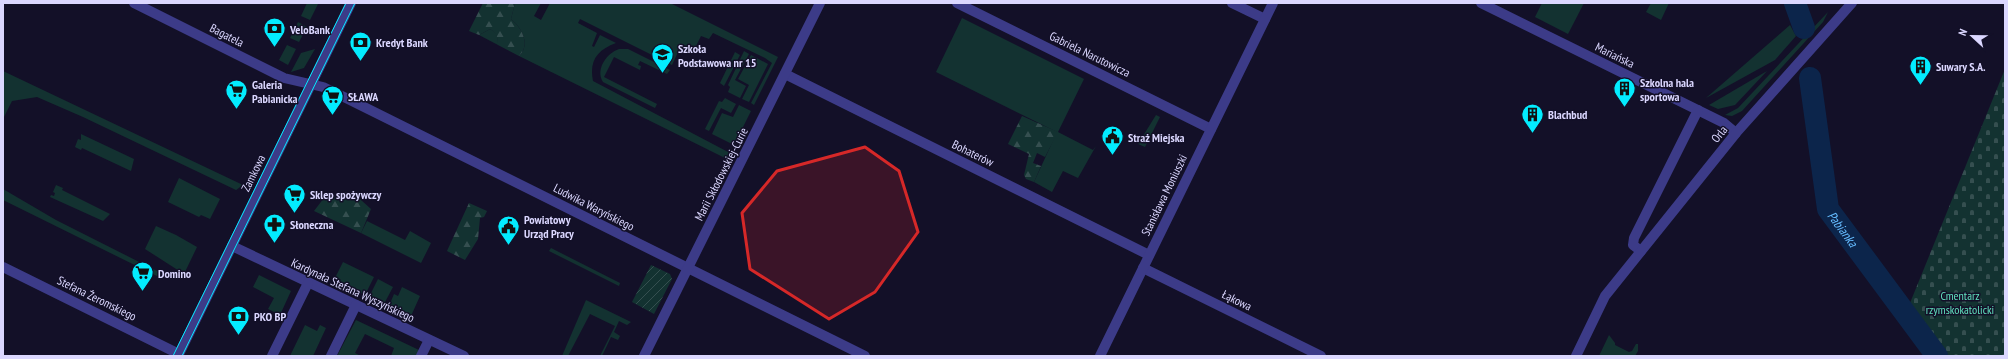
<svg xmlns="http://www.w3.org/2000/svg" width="2008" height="359" viewBox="0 0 2008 359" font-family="'PT Sans Narrow',sans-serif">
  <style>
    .grass { fill: #133231 }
    .forest { fill: url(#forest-firs) }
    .cemetery { fill: url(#cemetery-stones) }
    .garden { fill: url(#garden-furrows) }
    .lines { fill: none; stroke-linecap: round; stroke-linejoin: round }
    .river { stroke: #0c254b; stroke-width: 22 }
    .minor { stroke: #3c3b88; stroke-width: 10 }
    .tram { stroke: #03ecff; stroke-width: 1 }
    .marked { fill: #d62828; fill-opacity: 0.2; stroke: #d62828; stroke-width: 3; stroke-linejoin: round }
    .labels { text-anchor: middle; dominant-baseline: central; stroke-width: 3; stroke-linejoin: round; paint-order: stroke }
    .poi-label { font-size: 12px; font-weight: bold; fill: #dbd7ff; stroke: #131028; text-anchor: start }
    .street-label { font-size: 12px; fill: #dbd7ff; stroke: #131028 }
    .park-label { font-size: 12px; fill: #61e1be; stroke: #131028 }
    .water-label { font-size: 13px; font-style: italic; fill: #65bcff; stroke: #131028 }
  </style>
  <defs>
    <pattern id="forest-firs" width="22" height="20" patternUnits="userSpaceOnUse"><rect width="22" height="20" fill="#133231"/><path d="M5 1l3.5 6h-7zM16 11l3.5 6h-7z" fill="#354f50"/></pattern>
    <pattern id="cemetery-stones" width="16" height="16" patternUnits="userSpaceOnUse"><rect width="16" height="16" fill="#133231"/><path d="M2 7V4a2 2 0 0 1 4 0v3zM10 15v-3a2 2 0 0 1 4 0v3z" fill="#354f50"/></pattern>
    <pattern id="garden-furrows" width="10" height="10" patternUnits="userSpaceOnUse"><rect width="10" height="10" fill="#133231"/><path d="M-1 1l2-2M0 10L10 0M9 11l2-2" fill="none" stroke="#354f50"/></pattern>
  </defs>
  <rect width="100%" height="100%" fill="#131028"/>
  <g class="grass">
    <polygon points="307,3 318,4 310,20 301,16"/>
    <path d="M515,3H541L534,16L541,20L550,3H670L778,57L754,105L751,103L772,63L765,58L713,33L709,39L701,36L692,54L680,48L672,65L580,19L578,23L597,33L592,46L594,47L600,35L616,43C597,50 589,61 593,81L730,153L727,159L519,56C531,45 522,28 511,19Z"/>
    <polygon points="1542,3 1584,3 1568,34 1535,17"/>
    <polygon points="1651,3 1669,3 1661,20 1646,12"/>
    <polygon points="1828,12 1823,22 1742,111 1732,116 1725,115 1738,108"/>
    <polygon points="962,18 1084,79 1058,132 1093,150 1096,146 1078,178 1063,171 1052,192 1034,182 1057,132 936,72"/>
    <polygon points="298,22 307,27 299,42 290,38"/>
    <polygon points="1790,25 1796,36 1775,60 1706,98"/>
    <path d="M490,29C498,33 498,38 498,45L479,35Z"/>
    <polygon points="287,45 296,49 288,65 279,60"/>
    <polygon points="315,49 304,68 291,72 301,53"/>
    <path d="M619,49H628L670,70L667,74L640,61L638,65L641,66L640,70L614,57L604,77L657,104L655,108L603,82C595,69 607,53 619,49Z"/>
    <polygon points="744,51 749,54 735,80 746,86 740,98 728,92 730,87 728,85"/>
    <polygon points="735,52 740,55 724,86 720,83"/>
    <polygon points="751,55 768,64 749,102 742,99 749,85 738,79"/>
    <polygon points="3,71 243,185 236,190 83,117 37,97 12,101 3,119"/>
    <polygon points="1767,71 1735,105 1718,109 1709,105"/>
    <polygon points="725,98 736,104 731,113 721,108 709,131 705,129 719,101 722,102"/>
    <polygon points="739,105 751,111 734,145 712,134 722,113 733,117"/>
    <polygon points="1156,115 1160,117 1145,147 1138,144"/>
    <polygon points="81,134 134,159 131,171 82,148 81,150 75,147 78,139 81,140"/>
    <polygon points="179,178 220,199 210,219 201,215 199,217 168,202"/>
    <polygon points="56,185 63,188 62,190 110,214 103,221 50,197 51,195 54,196 55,193 53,192"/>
    <polygon points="3,189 56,220 163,274 163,279 3,200"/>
    <polygon points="367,221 405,240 410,231 431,243 421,263 361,233"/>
    <polygon points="156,226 176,235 197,247 184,274 145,249"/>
    <polygon points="551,248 620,283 619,286 549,251"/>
    <polygon points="343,262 374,277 365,295 334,280"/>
    <polygon points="259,275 291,291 280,315 268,309 274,298 253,287"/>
    <polygon points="378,279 393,287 384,304 369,297"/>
    <polygon points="402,287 420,296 411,316 389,306 394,294 398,296"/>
    <polygon points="586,300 631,322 627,325 619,321 614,332 620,336 618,340 611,337 602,356 600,356 615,326 590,314 568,356 562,356"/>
    <polygon points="356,320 419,350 416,356 391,356 394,348 365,334 355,353 361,356 337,356"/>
    <polygon points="305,325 317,331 320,325 326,328 313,356 290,356"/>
    <polygon points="1609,335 1615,343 1615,345 1629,352 1632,351 1636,344 1638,344 1638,351 1635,356 1599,356"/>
  </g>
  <g class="forest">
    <path d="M483,3H515L511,19C522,28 531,45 519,56L498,45C498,38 497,33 490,29L479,35L469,31Z"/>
    <polygon points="1022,116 1058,132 1045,157 1037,153 1033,163 1041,166 1034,182 1026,179 1024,175 1029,154 1008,144"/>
    <polygon points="344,192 352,192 371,209 361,233 314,211 324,198 337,196"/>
    <polygon points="469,203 487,211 484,217 480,218 478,239 465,260 447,251"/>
  </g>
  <polygon class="cemetery" points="2005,69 2005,356 1943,356 1908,308"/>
  <polygon class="garden" points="651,265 670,274 672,279 654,314 632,302"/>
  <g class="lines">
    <g class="river">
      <polyline points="1795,3 1804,28"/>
      <path id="s1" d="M1810,78L1828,209L1937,356"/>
    </g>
    <g class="minor">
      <polyline points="134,3 284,78 323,87 346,98 865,356"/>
      <polyline points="957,3 1211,129"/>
      <polyline points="1232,3 1265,19"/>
      <polyline points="1481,3 1724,123 1736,133"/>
      <polyline points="785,74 1149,255"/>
      <polyline points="232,246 464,356"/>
      <polyline points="1641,251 1633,245 1634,238 1698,110"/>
      <polyline points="3,267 179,354"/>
      <polyline points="1143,268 1321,356"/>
      <polyline points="178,356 351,3"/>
      <polyline points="272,356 308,283"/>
      <polyline points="331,356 356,305"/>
      <polyline points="421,356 429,340"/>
      <polyline points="644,356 820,3"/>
      <polyline points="1100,356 1273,3"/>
      <polyline points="1576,356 1605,296 1736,133 1852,3"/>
    </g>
    <g class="tram">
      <polyline points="173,356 346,3"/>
      <polyline points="182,356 355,3"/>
    </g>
  </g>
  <path class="marked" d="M865,147L899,171L918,232L875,292L829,319L750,269L742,213L777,171Z"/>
  <defs>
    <symbol id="bank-pin" viewBox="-11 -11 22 30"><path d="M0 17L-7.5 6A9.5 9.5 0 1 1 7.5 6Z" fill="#03ecff" stroke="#131028"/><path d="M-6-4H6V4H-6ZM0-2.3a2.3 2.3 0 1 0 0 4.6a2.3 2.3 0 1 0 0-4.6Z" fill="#111"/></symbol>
    <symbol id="school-pin" viewBox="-11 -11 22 30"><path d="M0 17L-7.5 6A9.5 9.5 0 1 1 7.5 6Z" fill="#03ecff" stroke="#131028"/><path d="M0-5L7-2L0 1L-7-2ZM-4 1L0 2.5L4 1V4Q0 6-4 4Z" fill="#111"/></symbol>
    <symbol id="building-pin" viewBox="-11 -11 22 30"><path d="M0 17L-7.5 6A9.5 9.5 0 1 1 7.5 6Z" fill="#03ecff" stroke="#131028"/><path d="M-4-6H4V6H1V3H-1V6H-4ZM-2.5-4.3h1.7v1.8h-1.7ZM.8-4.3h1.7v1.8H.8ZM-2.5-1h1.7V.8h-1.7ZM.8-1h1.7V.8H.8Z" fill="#111"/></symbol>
    <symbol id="supermarket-pin" viewBox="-11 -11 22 30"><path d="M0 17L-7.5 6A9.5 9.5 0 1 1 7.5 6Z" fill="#03ecff" stroke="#131028"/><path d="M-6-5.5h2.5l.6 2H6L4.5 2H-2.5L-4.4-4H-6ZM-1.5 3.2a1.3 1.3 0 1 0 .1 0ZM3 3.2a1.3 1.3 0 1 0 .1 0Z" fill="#111"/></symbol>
    <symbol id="civic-pin" viewBox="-11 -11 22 30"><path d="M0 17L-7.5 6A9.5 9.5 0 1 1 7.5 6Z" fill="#03ecff" stroke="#131028"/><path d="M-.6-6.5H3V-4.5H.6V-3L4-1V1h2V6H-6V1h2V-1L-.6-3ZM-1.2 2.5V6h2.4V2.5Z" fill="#111"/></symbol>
    <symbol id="pharmacy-pin" viewBox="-11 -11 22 30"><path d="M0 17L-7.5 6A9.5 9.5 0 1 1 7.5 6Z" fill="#03ecff" stroke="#131028"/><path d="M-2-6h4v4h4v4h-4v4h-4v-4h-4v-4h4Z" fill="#111"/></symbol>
  </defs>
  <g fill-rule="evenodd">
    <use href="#bank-pin" x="262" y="16" width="25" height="34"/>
    <use href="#bank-pin" x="348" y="30" width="25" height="34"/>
    <use href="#school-pin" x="650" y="42" width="25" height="34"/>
    <use href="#building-pin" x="1908" y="54" width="25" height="34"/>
    <use href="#building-pin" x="1612" y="76" width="25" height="34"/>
    <use href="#supermarket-pin" x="224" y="78" width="25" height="34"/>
    <use href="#supermarket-pin" x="320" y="84" width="25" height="34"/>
    <use href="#building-pin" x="1520" y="102" width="25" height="34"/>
    <use href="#civic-pin" x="1100" y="124" width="25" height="34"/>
    <use href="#supermarket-pin" x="282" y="182" width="25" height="34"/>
    <use href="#pharmacy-pin" x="262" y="212" width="25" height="34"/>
    <use href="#civic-pin" x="496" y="214" width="25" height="34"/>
    <use href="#supermarket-pin" x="130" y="260" width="25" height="34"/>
    <use href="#bank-pin" x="226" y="304" width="25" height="34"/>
  </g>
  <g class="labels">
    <g class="poi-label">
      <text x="290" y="29">VeloBank</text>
      <text x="376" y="42">Kredyt Bank</text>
      <text x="678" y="48">Szkoła<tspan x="678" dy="14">Podstawowa nr 15</tspan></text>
      <text x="1936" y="66">Suwary S.A.</text>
      <text x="1640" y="82">Szkolna hala<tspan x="1640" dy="14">sportowa</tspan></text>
      <text x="252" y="84">Galeria<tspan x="252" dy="14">Pabianicka</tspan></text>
      <text x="348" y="96">SŁAWA</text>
      <text x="1548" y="114">Blachbud</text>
      <text x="1128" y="137">Straż Miejska</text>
      <text x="310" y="194">Sklep spożywczy</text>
      <text x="524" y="219">Powiatowy<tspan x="524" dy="14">Urząd Pracy</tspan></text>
      <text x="290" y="224">Słoneczna</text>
      <text x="158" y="273">Domino</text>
      <text x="254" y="316">PKO BP</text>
    </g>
    <g class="street-label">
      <text transform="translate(227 35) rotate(27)">Bagatela</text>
      <text transform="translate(1090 54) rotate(26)">Gabriela Narutowicza</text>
      <text transform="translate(1615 55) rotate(26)">Mariańska</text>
      <text transform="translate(1719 134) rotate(-51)">Orla</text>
      <text transform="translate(973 153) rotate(26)">Bohaterów</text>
      <text transform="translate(253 173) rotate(-64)">Zamkowa</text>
      <text transform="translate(721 174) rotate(-63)">Marii Skłodowskiej-Curie</text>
      <text transform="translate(1164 195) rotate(-64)">Stanisława Moniuszki</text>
      <text transform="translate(594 207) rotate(27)">Ludwika Waryńskiego</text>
      <text transform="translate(353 290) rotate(25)">Kardynała Stefana Wyszyńskiego</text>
      <text transform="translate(97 298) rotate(26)">Stefana Żeromskiego</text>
      <text transform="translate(1237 300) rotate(26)">Łąkowa</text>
    </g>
    <g class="park-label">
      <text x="1960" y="295">Cmentarz<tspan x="1960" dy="14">rzymskokatolicki</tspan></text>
    </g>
    <g class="water-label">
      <text stroke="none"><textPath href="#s1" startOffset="157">Pabianka</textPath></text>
    </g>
  </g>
  <rect width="2008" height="359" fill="none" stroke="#dbd7ff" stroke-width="8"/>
  <g transform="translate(1972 36) rotate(292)" stroke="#131028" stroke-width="3" paint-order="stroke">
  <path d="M0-3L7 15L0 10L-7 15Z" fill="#dbd7ff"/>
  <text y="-6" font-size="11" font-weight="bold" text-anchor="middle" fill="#dbd7ff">N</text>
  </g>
</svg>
